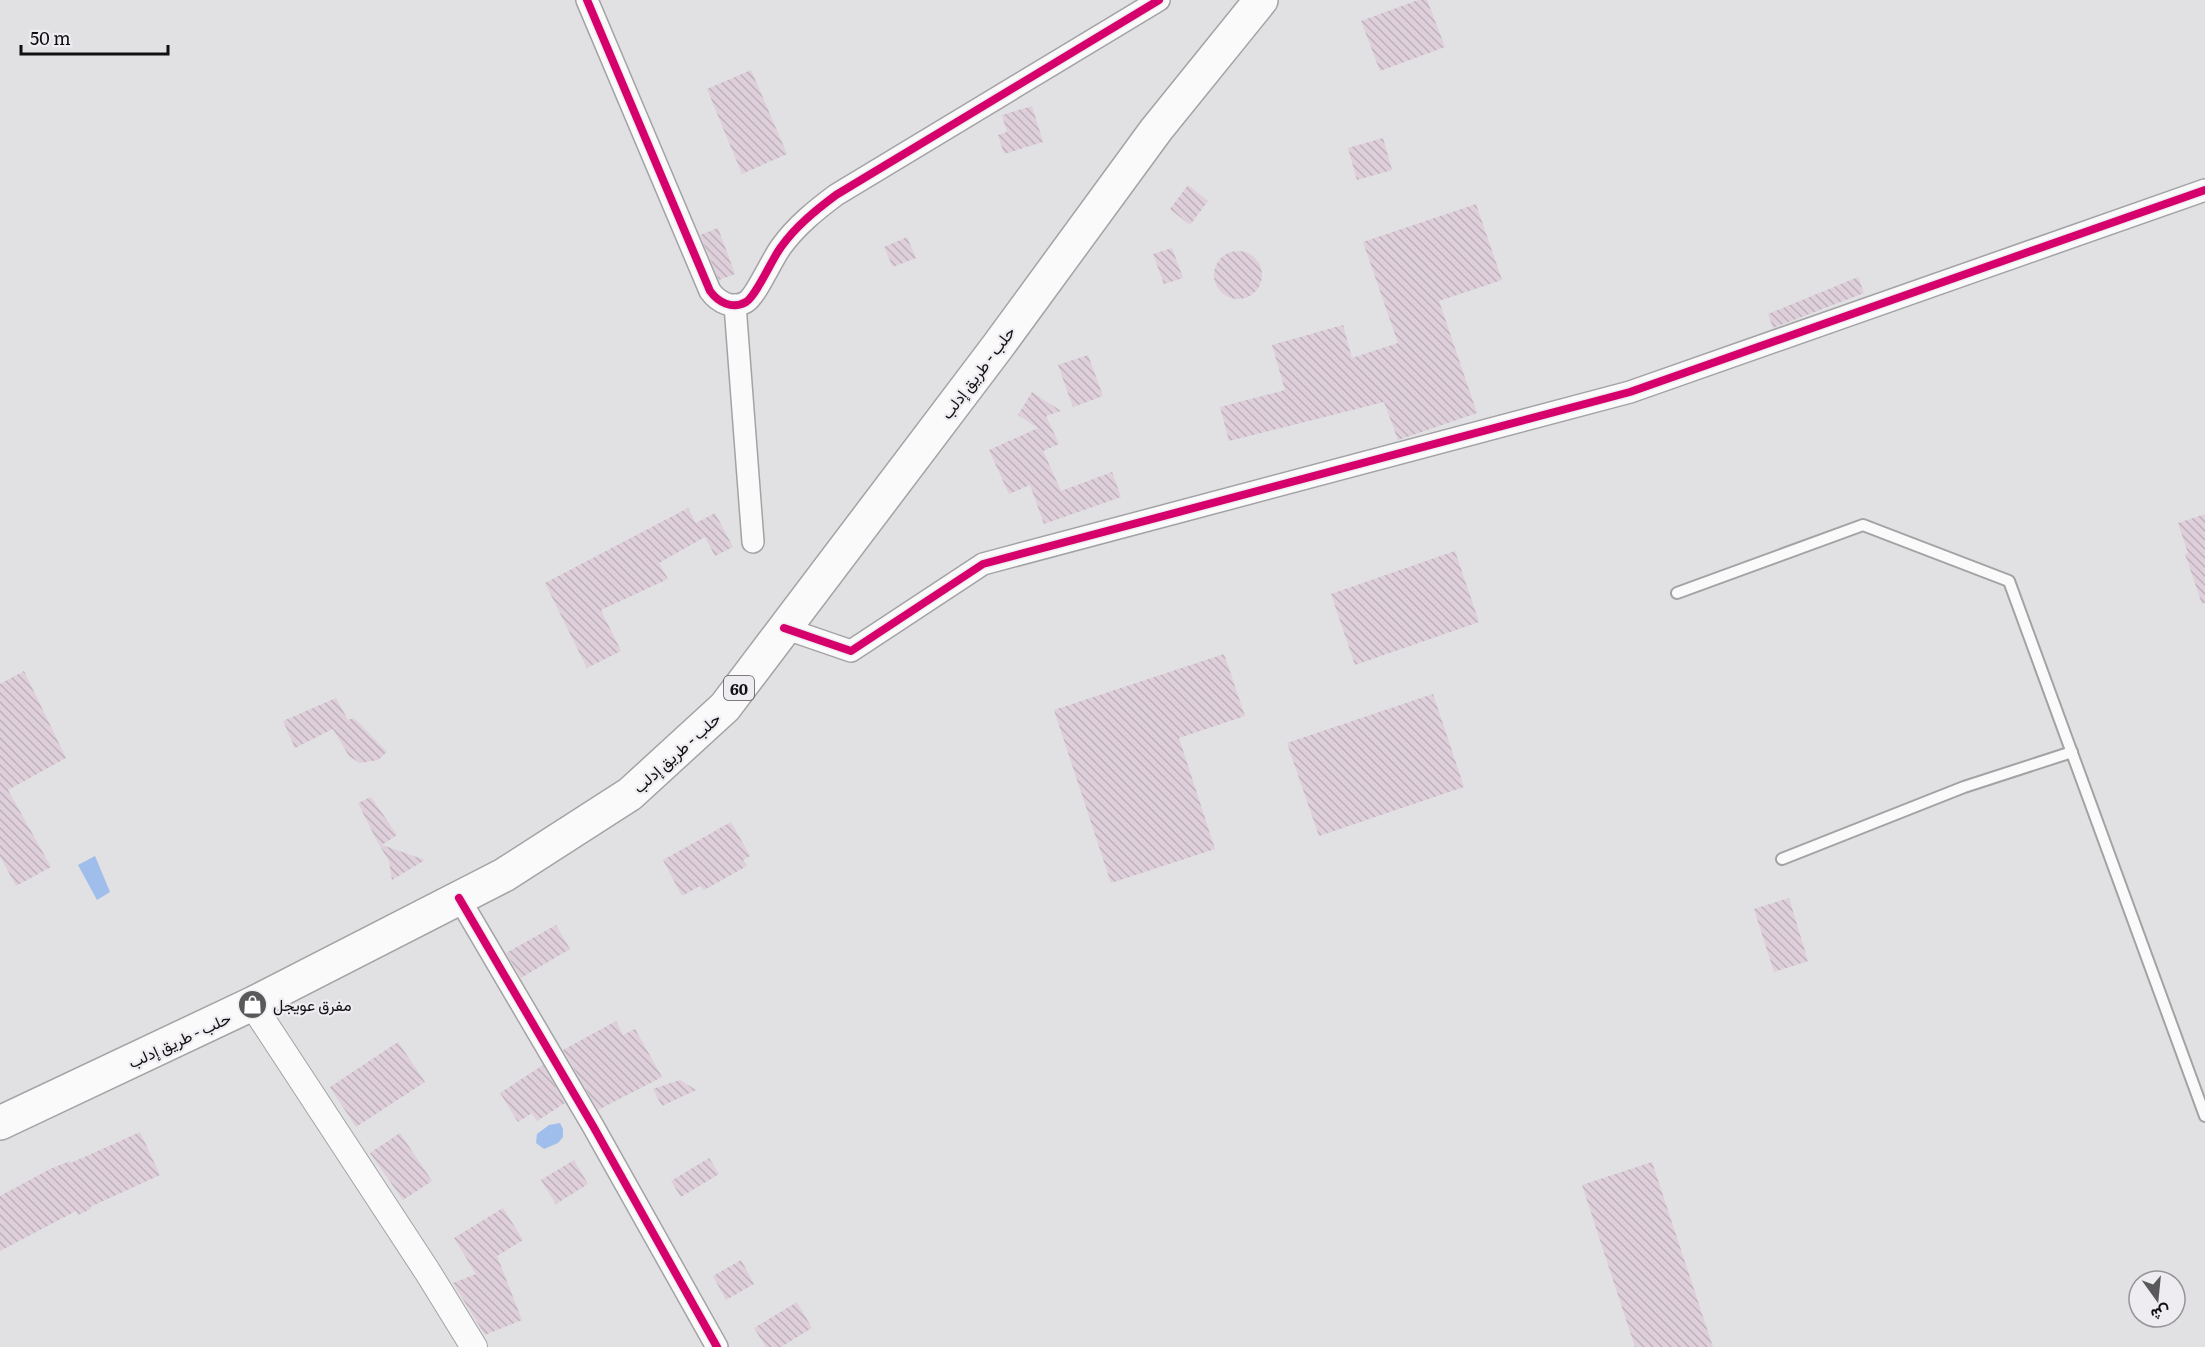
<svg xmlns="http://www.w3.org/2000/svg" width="2205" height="1347" viewBox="0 0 2205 1347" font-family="Literata,Vazirmatn,serif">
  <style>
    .water { fill: #9fbeeb }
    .building { fill: url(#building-back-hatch) }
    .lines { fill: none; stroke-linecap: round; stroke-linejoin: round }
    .service-casing { stroke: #a3a2a4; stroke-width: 14 }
    .minor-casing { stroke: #a3a2a4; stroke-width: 24 }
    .tertiary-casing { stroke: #a3a2a4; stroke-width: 28 }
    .trunk-casing { stroke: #a3a2a4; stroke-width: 36 }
    .service { stroke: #fafafb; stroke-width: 10 }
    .minor { stroke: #fafafb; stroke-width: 21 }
    .tertiary { stroke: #fafafb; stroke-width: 26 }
    .trunk { stroke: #fafafb; stroke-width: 33 }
    .cycleway-casing { stroke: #eeecf0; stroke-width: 11 }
    .cycleway { stroke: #d6006c; stroke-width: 8 }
    .labels { text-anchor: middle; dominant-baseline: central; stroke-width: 4.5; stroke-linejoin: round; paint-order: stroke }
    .shield { fill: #eeecf0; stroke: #535154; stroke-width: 1.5 }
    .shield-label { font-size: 15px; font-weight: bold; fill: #100f11 }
    .street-label { font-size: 16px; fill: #100f11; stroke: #eeecf0 }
    .poi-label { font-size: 16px; fill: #100f11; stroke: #eeecf0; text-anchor: start }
  </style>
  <defs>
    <pattern id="building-back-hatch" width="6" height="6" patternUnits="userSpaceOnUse" patternTransform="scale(1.5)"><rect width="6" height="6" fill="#decfda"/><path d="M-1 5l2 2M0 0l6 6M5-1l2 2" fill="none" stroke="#bdb1ba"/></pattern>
  </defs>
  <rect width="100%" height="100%" fill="#e1e0e2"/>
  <g class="water">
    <polygon points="95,856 110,892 97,900 78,865"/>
    <polygon points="560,1123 563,1129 563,1137 558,1143 544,1149 536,1143 537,1134 549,1125"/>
  </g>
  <g class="building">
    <polygon points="1418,0 1427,0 1445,47 1380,71 1361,21"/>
    <polygon points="751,70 787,154 742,174 707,89"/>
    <polygon points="1032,106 1043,142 1004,154 998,135 1007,132 1002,115"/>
    <polygon points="1383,138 1392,170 1357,180 1348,148"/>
    <polygon points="1188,185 1208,201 1190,225 1170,209"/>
    <polygon points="1476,204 1502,280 1439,301 1477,413 1398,440 1384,402 1229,441 1220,407 1285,390 1272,345 1343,325 1352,358 1398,343 1363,242"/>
    <polygon points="718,228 735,274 719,280 700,235"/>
    <polygon points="907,237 916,258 893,267 884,247"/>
    <polygon points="1172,248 1183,278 1164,284 1153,254"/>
    <circle cx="1238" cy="275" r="24"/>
    <polygon points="1858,277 1864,293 1773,328 1768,314"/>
    <polygon points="1088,355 1103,396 1073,407 1058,365"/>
    <polygon points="1032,392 1061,411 1046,416 1059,444 1043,451 1061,491 1112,472 1121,497 1044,524 1030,485 1009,494 989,450 1038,428 1018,415"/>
    <polygon points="688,508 696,523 715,513 733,547 715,556 705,537 659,563 668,579 601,610 621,651 587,668 545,583"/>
    <polygon points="2205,514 2205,603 2202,604 2185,554 2188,553 2178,523"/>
    <polygon points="1455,551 1479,622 1355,665 1331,594"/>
    <polygon points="1224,654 1245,716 1179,738 1215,849 1111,883 1054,710"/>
    <polygon points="24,671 66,758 8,790 51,867 16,886 0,856 0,684"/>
    <polygon points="1433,694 1464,787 1319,836 1287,743"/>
    <polygon points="336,698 348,720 354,718 387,752 378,760 360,763 349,756 333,729 295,748 283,721"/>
    <polygon points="371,797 397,835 382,845 425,860 392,880 389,861 378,843 358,803"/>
    <polygon points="731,822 750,856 743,860 747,866 704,890 700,886 682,896 663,860"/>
    <polygon points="1789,898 1808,961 1774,972 1754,909"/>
    <polygon points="556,925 570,949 521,978 506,953"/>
    <polygon points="616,1021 623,1035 635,1029 662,1077 598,1110 563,1050"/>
    <polygon points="398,1042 425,1082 356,1127 330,1087"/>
    <polygon points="543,1065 565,1103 537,1121 532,1113 518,1122 500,1093"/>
    <polygon points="680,1080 696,1090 662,1106 653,1089"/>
    <polygon points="140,1132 160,1175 90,1207 91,1209 78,1215 76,1211 0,1251 0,1196 50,1169 70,1161 71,1163"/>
    <polygon points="400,1133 432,1181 403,1200 370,1153"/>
    <polygon points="709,1158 719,1174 681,1197 671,1181"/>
    <polygon points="574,1160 588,1184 556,1204 541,1180"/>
    <polygon points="1652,1162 1713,1347 1635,1347 1582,1185"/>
    <polygon points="503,1208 523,1240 497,1256 522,1320 485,1335 453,1283 476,1274 454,1238"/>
    <polygon points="741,1260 754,1284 726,1300 713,1276"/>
    <polygon points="797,1302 812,1328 781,1347 766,1347 754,1328"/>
  </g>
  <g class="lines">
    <defs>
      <g id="service">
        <polyline points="1677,593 1863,525 2009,581 2205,1116"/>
        <polyline points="1782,859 1964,787 2072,752"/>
      </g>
      <g id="minor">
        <path d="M587,0L710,291C718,302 732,310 746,302C756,296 772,259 781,247C796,226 816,210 836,195L1159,0"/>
        <polyline points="735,305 753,542"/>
        <polyline points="784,628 851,651 983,564 1630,392 2205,190"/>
        <polyline points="459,898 593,1126 717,1347"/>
      </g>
      <polyline id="tertiary" points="252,1004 427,1271 474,1347"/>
      <polyline id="trunk" points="0,1123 252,1004 504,875 630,794 725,707 998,346 1156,130 1261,0"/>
    </defs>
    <use href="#service" class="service-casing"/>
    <use href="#minor" class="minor-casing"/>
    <use href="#tertiary" class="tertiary-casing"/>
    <use href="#trunk" class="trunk-casing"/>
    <use href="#service" class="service"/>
    <use href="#minor" class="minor"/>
    <use href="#tertiary" class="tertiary"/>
    <use href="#trunk" class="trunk"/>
    <defs>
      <g id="cycleway">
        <path d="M587,0L710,291C718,302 732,310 746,302C756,296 772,259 781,247C796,226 816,210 836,195L1159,0"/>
        <polyline points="784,628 851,651 983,564 1630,392 2205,190"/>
        <polyline points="459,898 593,1126 717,1347"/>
      </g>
    </defs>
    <use href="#cycleway" class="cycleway-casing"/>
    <use href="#cycleway" class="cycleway"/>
  </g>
  <defs>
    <symbol id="shop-disc" viewBox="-11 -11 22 22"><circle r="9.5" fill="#59585a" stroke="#eeecf0"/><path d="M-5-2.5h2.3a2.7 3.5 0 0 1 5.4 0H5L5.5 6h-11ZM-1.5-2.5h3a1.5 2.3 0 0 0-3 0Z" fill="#fff"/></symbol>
  </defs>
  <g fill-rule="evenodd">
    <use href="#shop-disc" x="236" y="988" width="33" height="33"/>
  </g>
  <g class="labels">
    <rect class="shield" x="724" y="676" width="30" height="24" rx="4.5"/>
    <g class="shield-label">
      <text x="739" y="688">60</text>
    </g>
    <g class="street-label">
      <text transform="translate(977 372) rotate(-53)">حلب - طريق إدلب</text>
      <text transform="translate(676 752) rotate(-42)">حلب - طريق إدلب</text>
      <text transform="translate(179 1039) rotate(-25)">حلب - طريق إدلب</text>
    </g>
    <g class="poi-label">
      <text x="273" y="1004">مفرق عويجل</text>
    </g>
  </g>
  <g transform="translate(2157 1299) rotate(165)"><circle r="28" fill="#eeecf0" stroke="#959497" stroke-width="1.5"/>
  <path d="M0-4.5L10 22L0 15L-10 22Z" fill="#59585a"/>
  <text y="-9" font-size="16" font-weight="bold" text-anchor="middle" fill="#100f11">ش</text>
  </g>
  <path d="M21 45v9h147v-9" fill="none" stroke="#100f11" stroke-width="3"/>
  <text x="30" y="45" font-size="18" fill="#100f11" stroke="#eeecf0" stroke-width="4.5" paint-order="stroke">50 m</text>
</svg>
